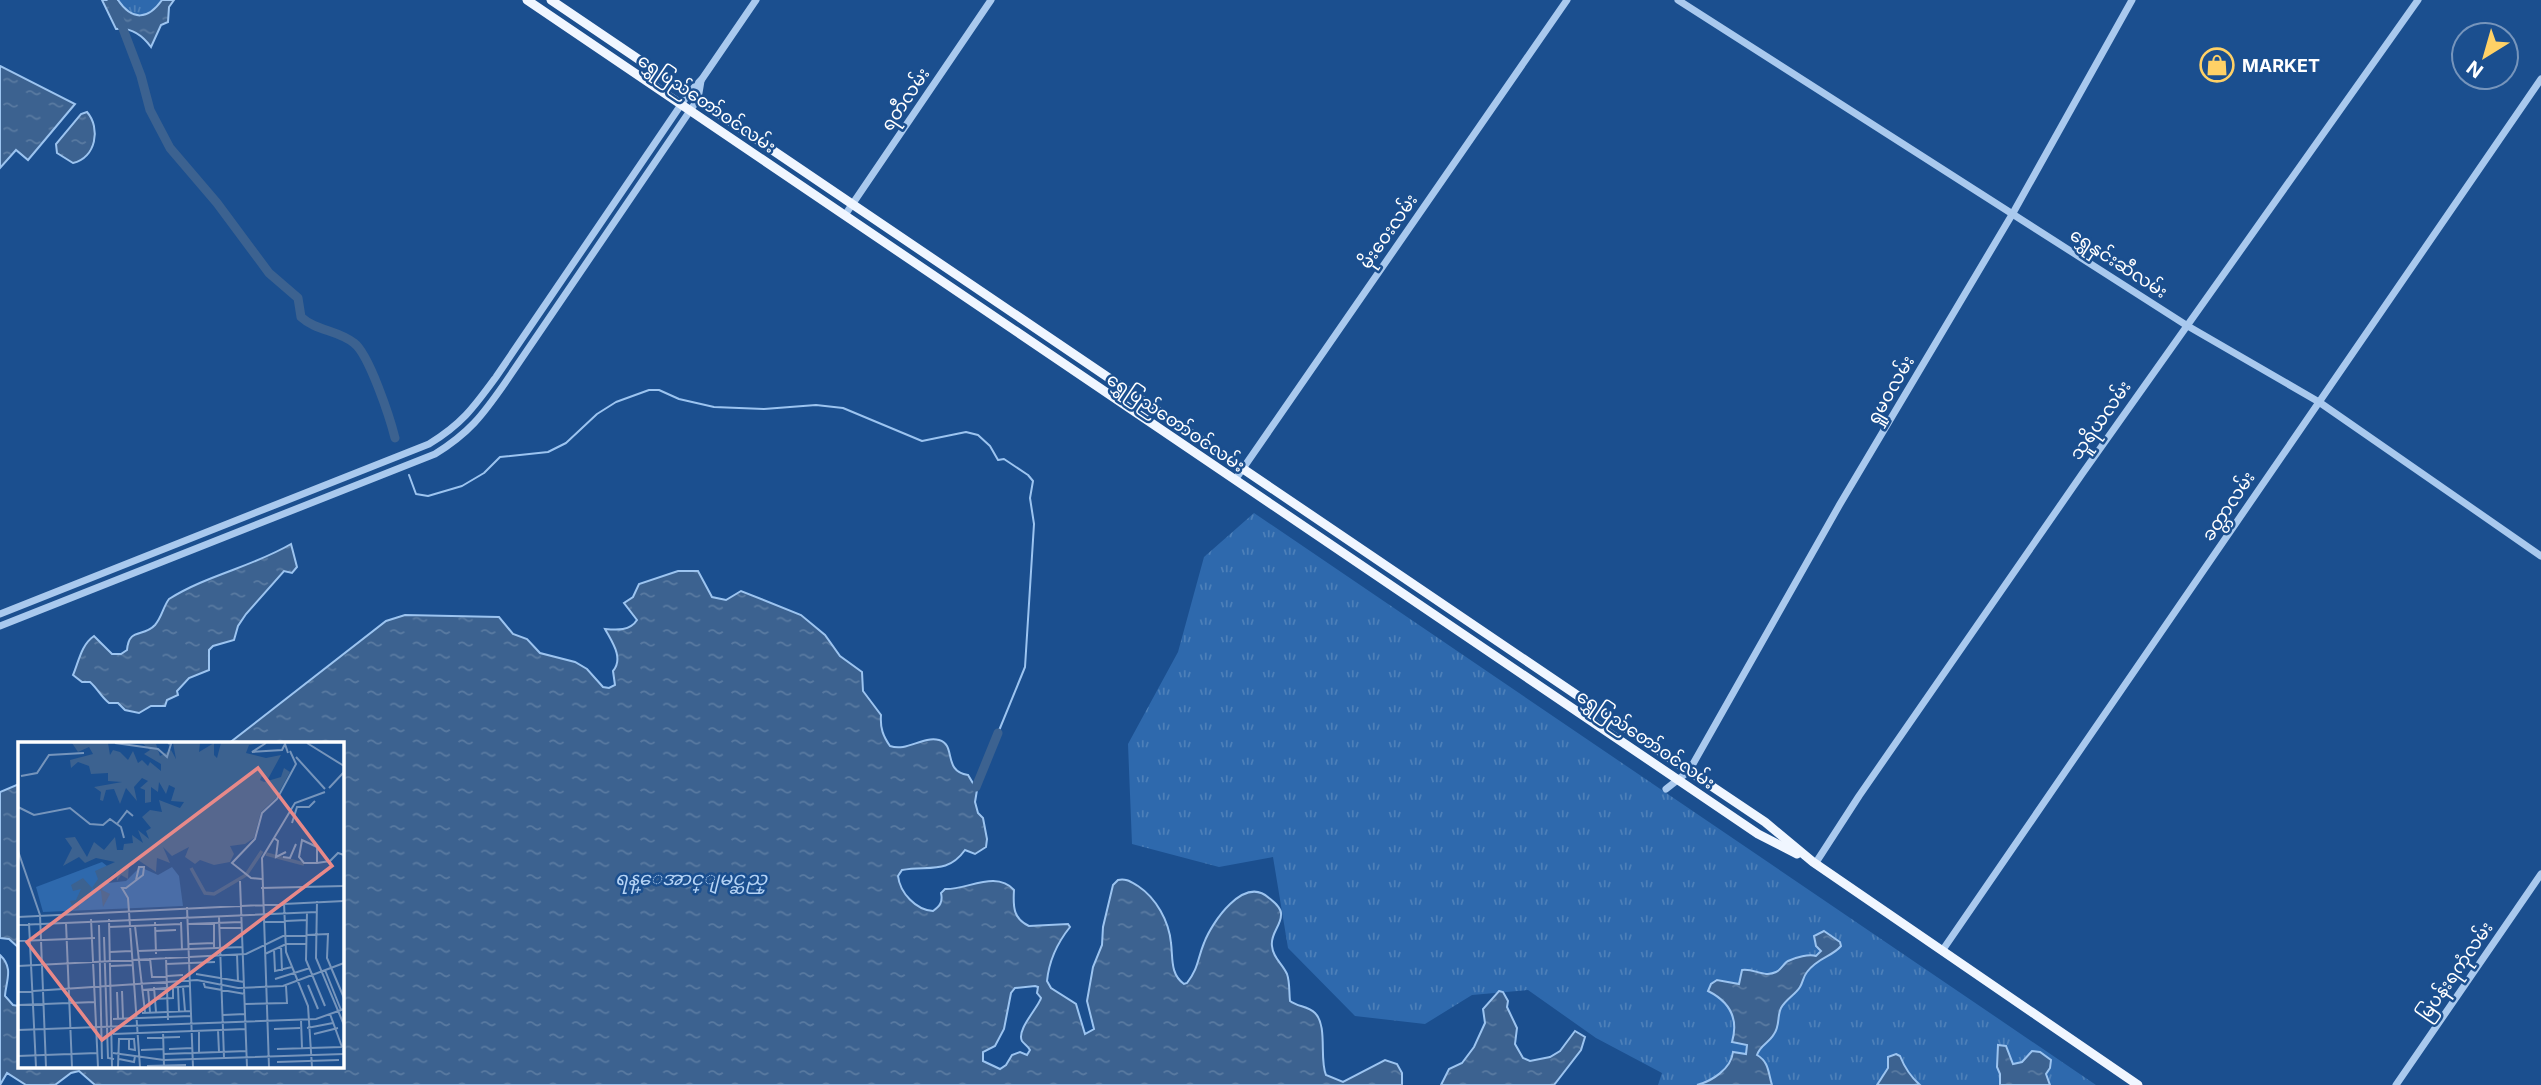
<svg xmlns="http://www.w3.org/2000/svg" width="2541" height="1085" viewBox="0 0 2541 1085" font-family="Inter,'Noto Sans Myanmar',sans-serif">
  <style>
    .grass { fill: url(#grass-tufts) }
    .water { fill: url(#water-ripples); stroke: #9cc4f0; stroke-width: 2; fill-rule: evenodd }
    .lines { fill: none; stroke-linecap: round; stroke-linejoin: round }
    .stream { stroke: #9cc4f0; stroke-width: 2 }
    .river { stroke: #3c6290; stroke-width: 9 }
    .tertiary { stroke: #a9c9ee; stroke-width: 7 }
    .primary { stroke: #f0f6ff; stroke-width: 9 }
    .labels { text-anchor: middle; dominant-baseline: central; stroke-width: 5; stroke-linejoin: round; paint-order: stroke }
    .poi-label { font-size: 18px; font-weight: bold; fill: #fff; stroke: #1b4f8f; text-anchor: start }
    .street-label { font-size: 18px; fill: #fff; stroke: #1b4f8f }
    .water-label { font-size: 19px; font-style: italic; fill: #b5d3f5; stroke: #1b4f8f }
    .inset-river { fill: none; stroke: #3c6290; stroke-width: 3.5 }
    .inset-road { fill: none; stroke: #7695bc; stroke-width: 2 }
    .view { fill: #e88989; fill-opacity: 0.15; stroke: #e88989; stroke-width: 3.5 }
    .inset-edge { fill: none; stroke: #fff; stroke-width: 3.5 }
  </style>
  <defs>
    <pattern id="grass-tufts" width="24" height="20" patternUnits="userSpaceOnUse" patternTransform="scale(1.75)"><rect width="24" height="20" fill="#2e69ad"/><path d="M3 7l-1-3M5 7V3M7 7l1-3M15 17l-1-3M17 17v-4M19 17l1-3" fill="none" stroke="#4d80b9"/></pattern>
    <pattern id="water-ripples" width="26" height="14" patternUnits="userSpaceOnUse" patternTransform="scale(1.75)"><rect width="26" height="14" fill="#3c6290"/><path d="M2 4q2-2 4 0t4 0M15 11q2-2 4 0t4 0" fill="none" stroke="#597aa1"/></pattern>
  </defs>
  <rect width="100%" height="100%" fill="#1b4f8f"/>
  <g class="grass">
    <path d="M118,0H162C148,20 132,21 118,0Z"/>
    <polygon points="1254,513 2096,1085 1658,1085 1662,1073 1596,1038 1528,990 1472,995 1425,1024 1355,1016 1288,948 1273,857 1219,867 1132,844 1128,744 1178,652 1204,557"/>
  </g>
  <g class="water">
    <path d="M102,0H118C132,21 148,20 162,0H174L169,7L168,22L161,25L151,47C143,36 131,27 116,29Z"/>
    <polygon points="0,66 75,104 28,160 16,150 0,168"/>
    <path d="M87,112C101,128 96,158 73,163L57,153L56,144L81,114Z"/>
    <path d="M291,544L297,567L292,573L284,571L246,614L238,626L234,640L213,646L209,650V670L189,678L177,691L178,695L167,700L165,706H151L139,713L125,710L118,703H109C101,697 98,689 90,682H82L73,675C79,661 81,645 94,636L112,654H121L127,650C129,627 143,638 155,625C162,617 163,607 169,599C207,575 252,567 291,544Z"/>
    <path d="M678,571H698L712,597L726,600L741,591L801,615L825,635L840,656L862,672L863,691L881,715C880,728 883,736 890,746C907,752 922,736 939,740C957,745 942,771 968,775L977,790L975,802L978,813L983,818L987,839L986,847L975,854L965,850C947,875 928,865 902,870L898,876C900,893 916,910 933,911C940,906 943,902 941,893L945,889C967,890 996,870 1014,890C1013,906 1013,919 1029,926L1068,924L1070,927C1058,942 1049,961 1047,981L1051,988L1076,1004L1085,1034L1094,1029L1087,1001L1093,967L1102,945L1103,927L1113,885L1118,880C1126,878 1131,882 1138,886C1156,898 1169,921 1171,943C1173,958 1170,974 1184,984L1187,983C1199,967 1197,960 1204,943C1212,922 1244,875 1269,898C1274,902 1282,908 1281,915C1281,926 1270,934 1272,946C1273,958 1282,963 1287,974C1290,982 1289,993 1290,1001C1298,1007 1308,1006 1315,1013C1328,1026 1319,1059 1326,1075L1343,1082L1385,1060L1397,1064L1402,1073V1085H95L79,1071L71,1073L55,1085H26L7,1073L0,1085V955C14,968 6,981 5,996L13,1005L19,1006V1066H341V744H228L386,621L405,615L499,617L513,634L527,639L540,653L575,662L587,669L603,687L609,688L615,685L613,671C624,658 612,642 605,629C617,630 630,631 637,620L624,603L633,597L639,584ZM1035,986L1038,987L1037,993L1041,998C1038,1008 1016,1030 1022,1041C1024,1044 1028,1046 1030,1050L1027,1055L1020,1052L1012,1055L1006,1065L1000,1069L983,1061V1052L995,1046L1004,1029L1011,993L1015,988Z"/>
    <polygon points="19,784 19,948 9,939 0,938 0,792"/>
    <path d="M1824,931L1840,942L1841,946C1832,957 1818,957 1807,972C1803,977 1803,982 1800,987C1795,995 1786,999 1781,1008C1777,1016 1780,1026 1774,1034C1769,1043 1760,1045 1757,1055C1769,1062 1768,1072 1772,1085H1697C1712,1081 1731,1069 1733,1052L1746,1054L1747,1045L1732,1042C1739,1018 1730,1002 1708,991L1711,984L1717,980L1739,984L1742,970C1754,968 1764,978 1776,972C1781,970 1784,963 1788,961C1796,957 1809,954 1816,956L1821,951L1816,946L1814,936Z"/>
    <polygon points="1499,991 1503,992 1508,1001 1507,1007 1517,1028 1515,1044 1523,1058 1530,1061 1550,1057 1560,1051 1575,1031 1585,1037 1581,1050 1554,1085 1441,1085 1449,1069 1462,1063 1474,1047 1485,1023 1483,1009"/>
    <polygon points="1998,1045 2006,1046 2013,1064 2022,1062 2032,1051 2040,1052 2051,1060 2050,1068 2046,1074 2050,1085 2000,1085 2000,1074 1997,1067"/>
    <path d="M1896,1054L1900,1056C1904,1066 1912,1078 1920,1085H1877L1888,1068V1057Z"/>
  </g>
  <g class="lines">
    <polyline class="stream" points="409,475 416,494 428,496 462,486 484,473 500,457 548,452 566,443 597,414 616,402 649,390 659,390 679,399 714,407 764,409 816,405 843,408 922,441 966,432 978,435 990,446 998,460 1004,459 1028,475 1033,481 1030,498 1034,524 1025,667 998,733"/>
    <g class="river">
      <path d="M112,0L141,76L150,110L170,148L217,203L269,273L298,298L301,317C316,331 338,330 354,343C369,354 390,418 395,438"/>
      <polyline points="976,787 998,733"/>
    </g>
    <g class="tertiary">
      <polyline points="1678,0 2186,325 2319,402 2541,556"/>
      <polyline points="845,215 991,0"/>
      <polyline points="1235,480 1567,0"/>
      <path d="M0,614L429,444C462,424 474,407 496,377L689,93L702,79L756,0"/>
      <path d="M0,626L435,454C469,433 482,416 505,383L698,99L701,81"/>
      <polyline points="1666,789 1689,771 1840,504 2013,213 2132,0"/>
      <polyline points="1815,864 1859,796 2082,474 2418,0"/>
      <polyline points="1942,951 2541,79"/>
      <polyline points="2396,1085 2541,874"/>
    </g>
    <g class="primary">
      <polyline points="527,0 1758,834 1797,854"/>
      <polyline points="551,0 1689,771 1765,822 1813,862 2138,1085"/>
    </g>
  </g>
  <defs>
    <symbol id="shop-ring" viewBox="-11 -11 22 22"><circle r="9.5" fill="#1b4f8f" stroke="#ffd166" stroke-width="1.5"/><path d="M-5-2.5h2.3a2.7 3.5 0 0 1 5.4 0H5L5.5 6h-11ZM-1.5-2.5h3a1.5 2.3 0 0 0-3 0Z" fill="#ffd166"/></symbol>
  </defs>
  <g fill-rule="evenodd">
    <use href="#shop-ring" x="2198" y="46" width="38" height="38"/>
  </g>
  <g class="labels">
    <g class="poi-label">
      <text x="2242" y="65">MARKET</text>
    </g>
    <g class="street-label">
      <text transform="translate(905 99) rotate(-56)">ရတီလမ်း</text>
      <text transform="translate(707 103) rotate(34)">ရွှေပြည်တော်ဝင်လမ်း</text>
      <text transform="translate(1388 231) rotate(-55)">မိုးဝေးလမ်း</text>
      <text transform="translate(2119 263) rotate(33)">ရွှေနှင်းဆီလမ်း</text>
      <text transform="translate(1890 390) rotate(-60)">ရှုမဝလမ်း</text>
      <text transform="translate(2100 420) rotate(-55)">သူရိယလမ်း</text>
      <text transform="translate(1176 422) rotate(34)">ရွှေပြည်တော်ဝင်လမ်း</text>
      <text transform="translate(2228 506) rotate(-56)">ခတ္တာလမ်း</text>
      <text transform="translate(1646 739) rotate(34)">ရွှေပြည်တော်ဝင်လမ်း</text>
      <text transform="translate(2455 971) rotate(-55)">မြပန်းရကုံလမ်း</text>
    </g>
    <g class="water-label">
      <text x="691" y="878">ရန္ေအာင္ျမင္ဆည္</text>
    </g>
  </g>
  <g transform="translate(18 742)">
    <rect width="326" height="326" fill="#1b4f8f"/>
    <path d="M84,120L89,124L85,129L90,141L108,139L122,125L140,133L154,125L161,134L165,164L25,170L18,145Z" fill="#2e69ad"/>
    <path d="M54,1H90L92,13L95,8L102,10L110,18L115,9L120,21L124,18L130,24L132,20L143,29V22L126,12L132,8L124,1L138,2L142,14L153,8L158,17L155,1H182L181,10L196,1V13L199,16L203,1H242L231,3L228,11L248,16L263,13L250,37L244,34L242,38L246,40L263,35L266,26L272,30L258,56L243,70L236,96L227,102L212,104L216,112L212,120L196,123L182,118L177,122L167,115L171,105L154,114L145,105L152,121L139,116L138,130L120,118L115,123L111,121L110,137L103,133L99,139L98,130L88,138L84,148L92,152L85,165L83,149L74,146L70,158L60,159L61,166L56,168L52,159L58,158L63,147L55,149L53,143L65,136L74,146L80,137L77,129L97,120L78,116L67,121L61,115L45,124L54,106L47,96L57,95L69,115L76,100L86,108L97,95L99,108H105L106,102L115,101L114,93L125,101L120,88L131,97L128,89L133,86L124,75L132,68L144,70L141,58L162,66L166,60L153,59L157,46L151,43L148,52L141,40L140,50L133,45V60L127,61V48L122,46L130,39L124,36L116,45L119,59L108,46L102,62L96,47L88,48L85,59L82,58L83,50L76,45L104,40L90,39V31L73,32L71,24L60,20L53,26L52,18L75,12L71,5L60,10Z" fill="#3c6290"/>
    <path class="inset-river" d="M248,112L286,122M173,126L187,151L196,152L228,133L244,109"/>
    <path class="inset-road" d="M97,1L140,7L149,15L153,2L150,1M248,1L234,10L264,8L267,2L270,11M289,1L326,24M278,15L307,47M3,34L19,31L31,13L66,11M311,46L326,30M0,65L16,73L52,66L72,82L85,83L92,77L103,85L106,96M274,81L279,65H291L297,59M99,82L109,69L115,74M256,96L260,99L258,115L268,110M0,109L22,173M265,115L272,116L278,102M299,121V105L284,98L281,115L286,121H299L312,119L320,111L326,113M244,137L233,136L214,121L237,97L244,71L259,57L278,22L272,9M118,138L121,125H126L125,133L108,146H104L110,156L122,325M222,139L229,325M243,146L326,144M299,159L298,216L326,283M266,160L268,210L290,264L294,325M169,165L175,325M289,170L288,218L307,264M22,173L28,325M0,175L326,159M201,175L206,316M73,177L80,325M91,177L94,325M137,180L138,212M163,180L164,208M246,180L289,178M11,181L18,325M48,181L54,325M196,181V207M170,182L223,180M0,183L299,170M81,183L84,317M117,184L127,270M91,185L163,182M202,186H224M137,189L158,188M86,195L90,316L96,317M0,199L77,196M171,202L196,201M263,204L264,229M256,207L257,229L274,225M120,209L225,205M92,210L113,209M219,212L220,240M247,212L268,202H288M148,215L150,278M132,216L134,235L165,233M148,222L197,220M0,224L228,212L265,194L310,192L309,216L326,256M93,224L115,223M307,228L323,268M178,232L226,240M257,237L292,226M185,239L187,245L227,252M290,243L300,267M136,245L138,270M160,245L161,270M165,245L167,269M130,247L132,270M124,248L172,244M104,249L105,276M0,250L179,238L220,246L265,244L326,221M99,250L100,277M137,257L155,256V245M227,262L269,261L268,244M0,263L77,260M124,271L173,269M312,272L324,305M205,273L227,272M95,277L173,274M283,278L284,306M289,286L315,281M256,287L282,286M0,288L298,277L326,267M200,288L201,310M145,289L146,325M181,289V311M95,292L228,287M296,292L320,286M129,296L162,295M151,307L175,306M259,307L324,305M123,308L146,307M95,311L146,318L326,312M146,312L229,309M0,314L79,311M101,317L116,320L117,314M259,320L321,318M129,324L168,323M100,325L101,297H116L117,308L111,307V297M251,325L244,116L277,61L307,50"/>
    <path class="view" d="M240,26L314,124L84,298L9,200Z"/>
    <rect width="326" height="326" class="inset-edge"/>
  </g>
  <g transform="translate(2485 56) rotate(217)"><circle r="33" fill="#1b4f8f" stroke="#7695bc" stroke-width="2"/>
  <path d="M0-5L12 26L0 18L-12 26Z" fill="#ffd166"/>
  <text y="-10" font-size="19" font-weight="bold" text-anchor="middle" fill="#ffffff">N</text>
  </g>
</svg>
